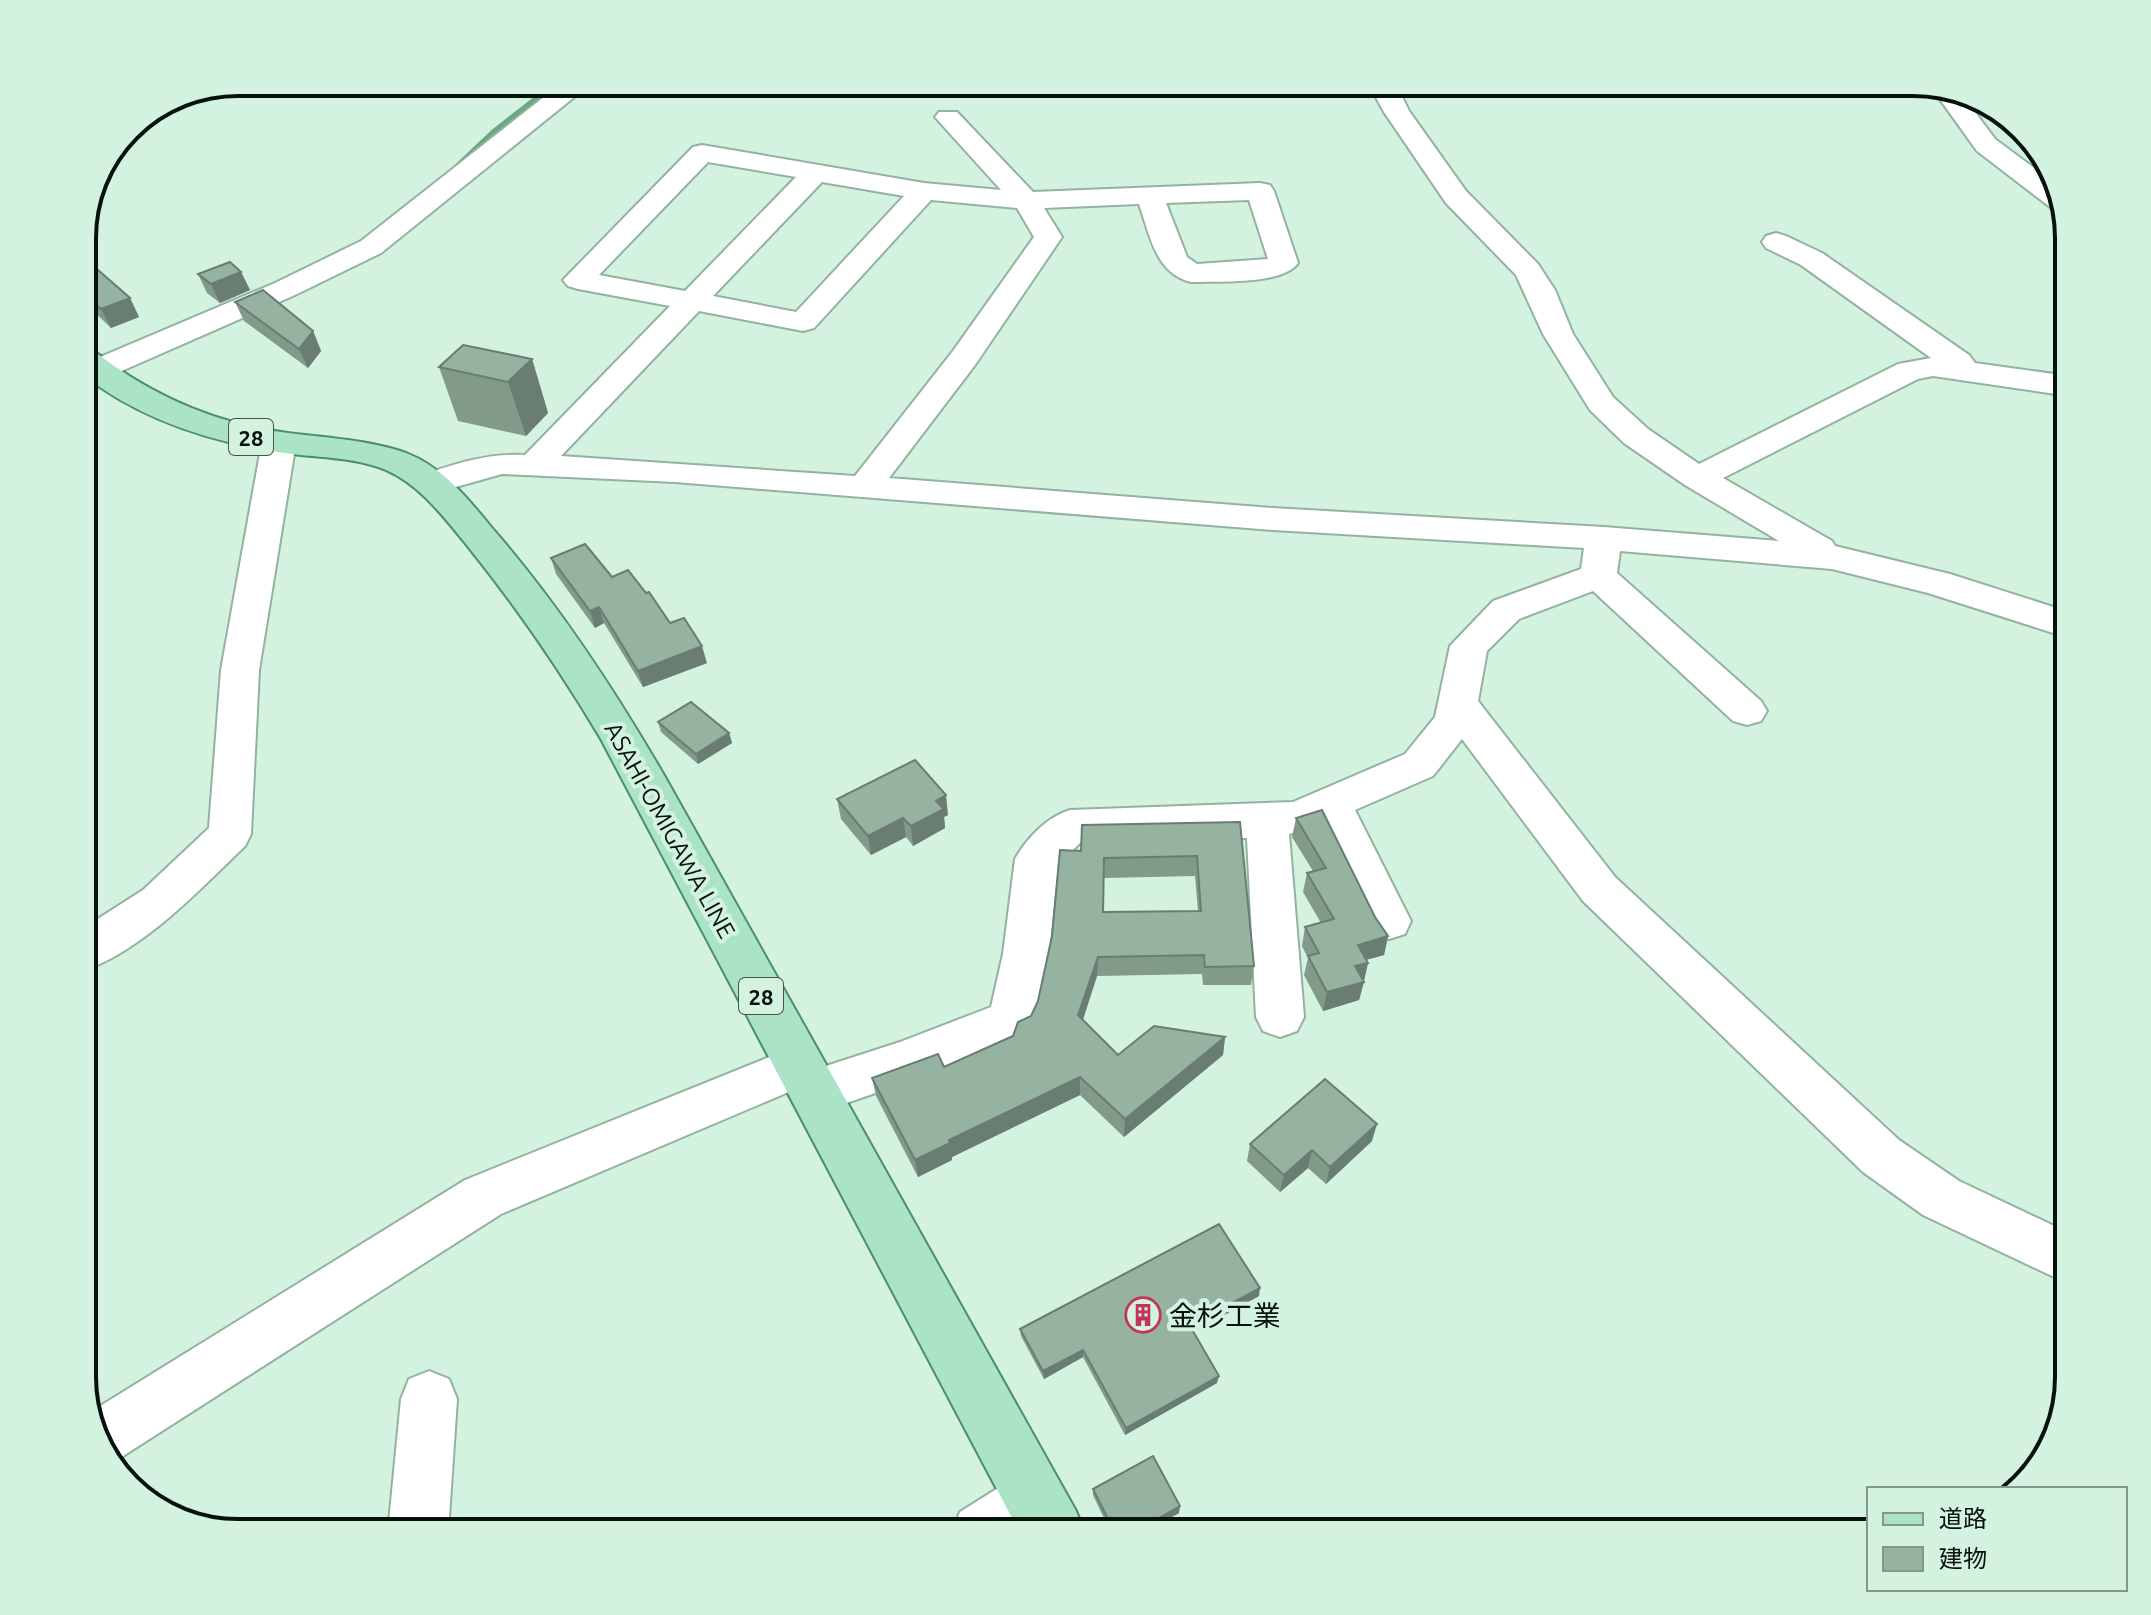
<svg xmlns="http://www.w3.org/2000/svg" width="2151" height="1615" viewBox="0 0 2151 1615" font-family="Ubuntu,'Noto Sans JP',sans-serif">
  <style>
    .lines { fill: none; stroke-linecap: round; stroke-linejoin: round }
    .stream { stroke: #6aa885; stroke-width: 6 }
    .minor-casing { stroke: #94b2a0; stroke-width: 4 }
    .major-casing { stroke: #4d8e6b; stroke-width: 4 }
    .minor { fill: #fff; fill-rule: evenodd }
    .major { fill: #aae3c5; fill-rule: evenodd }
    .wall { fill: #819a8a; fill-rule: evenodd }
    .shaded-wall { fill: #697d71 }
    .building { fill: #96b3a1; stroke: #697d71; stroke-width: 2; fill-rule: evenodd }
    .labels { text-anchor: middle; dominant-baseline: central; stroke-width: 8; stroke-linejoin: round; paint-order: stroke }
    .shield { fill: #d3f2df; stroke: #45554b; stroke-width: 2 }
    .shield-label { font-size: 22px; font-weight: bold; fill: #08120c }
    .street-label { font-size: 24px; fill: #08120c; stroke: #d3f2df }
    .near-poi-label { font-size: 28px; fill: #08120c; stroke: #d3f2df; text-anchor: start }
    .rim { fill: none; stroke: #08120c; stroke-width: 4 }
  </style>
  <rect width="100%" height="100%" fill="#d3f2df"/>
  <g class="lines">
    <polyline class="stream" points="459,165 495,131 558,82"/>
    <defs>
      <g id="minor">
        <polygon points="563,82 593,82 381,253 295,295 108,377 97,379 86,377 82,372 86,363 275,283 361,241"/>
        <path d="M1371,82H1395L1409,111L1466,191L1538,264L1555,290L1573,334L1613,397L1648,429L1699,464L1898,364L1931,358L1801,265L1766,248L1762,242L1766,236L1776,233L1786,236L1822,253L1969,355L1975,363L2069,376V396L1933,376L1918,379L1723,478L1832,541L1835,546L1950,574L2069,612V638L1928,593L1832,569L1620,551L1617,573L1761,701L1767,711L1761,721L1747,725L1733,721L1593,591L1519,619L1487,651L1478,701L1615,877L1899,1140L1959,1181L2069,1233V1284L1923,1215L1863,1172L1583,901L1462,739L1433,776L1355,810L1411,921L1405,934L1389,939L1373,934L1320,826L1289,834L1304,1017L1297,1031L1280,1037L1263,1031L1256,1017L1247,838L1081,842L1058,865L1049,954L1036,1019L1029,1033L924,1076L815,1114L798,1108L791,1091L501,1214L112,1463L98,1446L89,1413L465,1180L799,1045L816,1051L823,1067L900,1042L991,1007L1003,954L1015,859C1027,838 1047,817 1070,810L1293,802L1405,754L1435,717L1450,646L1493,601L1581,569L1584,548L1273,530L675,482L502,474L431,494L419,490L414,483L419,476C455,464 487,453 525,455L670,306L578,289L568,286L563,280L693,147L702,145L924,183L1001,190L935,117L939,112H957L1033,192L1260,183L1270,185L1274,191L1298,263C1283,285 1217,281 1191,282C1155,273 1150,235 1139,204L1044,208L1062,237L975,365L889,478L1273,508L1604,527L1779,541L1685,485L1624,443L1590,410L1543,334L1516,275L1446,203L1384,112L1373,92ZM708,162L796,177L685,291L599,275ZM822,182L904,196L796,312L713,296ZM931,200L1017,208L1034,237L953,351L855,476L561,456L699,311L803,331L814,328ZM1249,200L1268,259L1197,264L1187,257L1166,203Z"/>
        <polygon points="208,88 206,95 171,107 162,104 179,94"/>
        <polygon points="1943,93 1966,100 1995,139 2057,185 2062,209 2050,207 1977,151 1939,98"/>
        <path d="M279,432L291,435L296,442L259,670L251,834L245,846C200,889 143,951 82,971V929L143,890L209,828L221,670L262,442L267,435Z"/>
        <polygon points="429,1371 449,1379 457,1399 448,1533 388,1533 401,1399 409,1379"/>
        <polygon points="1035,1470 1056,1478 1064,1499 1056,1520 1035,1533 951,1533 960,1512 1014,1478"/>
      </g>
      <path id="major" d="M82,348L94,351C149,394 211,422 281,432C323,438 366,439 406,453C443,467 468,499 492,528C559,605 614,689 665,777L1076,1511L1085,1533H1020L601,739C560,670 516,606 466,544C443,516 420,485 386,470C353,456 314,458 278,452C208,441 139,419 82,374Z"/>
    </defs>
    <use href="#minor" class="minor-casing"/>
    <use href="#major" class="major-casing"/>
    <use href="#minor" class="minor"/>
    <use href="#major" class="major"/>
  </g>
  <g class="wall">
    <polygon points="82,256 130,298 139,317 111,328 82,300"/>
    <polygon points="241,272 250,290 220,303 207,293 198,274"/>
    <polygon points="235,302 313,331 321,351 308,368 244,321"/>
    <polygon points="532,359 548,413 526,436 458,421 439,367"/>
    <polygon points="551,558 612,577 670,623 707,663 643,687 604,623 595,628 556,574"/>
    <polygon points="658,722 729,733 732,743 698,764 661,732"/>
    <polygon points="837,799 948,815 944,817 945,828 913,846 906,837 871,855 841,819"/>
    <polygon points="1296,818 1375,917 1388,936 1384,955 1366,960 1368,963 1359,1000 1323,1011 1304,975 1308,958 1302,946 1305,927 1321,923 1303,892 1307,873 1313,871 1292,837"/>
    <path d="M1240,822L1254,966L1251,985H1203L1202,974L1097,976L1083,1020L1118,1055L1225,1037L1223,1055L1124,1137L1080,1095L952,1157V1160L918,1177L876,1096L872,1078L944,1067L1013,1036L1031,1016L1038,1001L1081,851ZM1195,876L1198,911L1103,912L1104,878Z"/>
    <polygon points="1372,1141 1326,1184 1308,1168 1280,1192 1247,1161 1250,1144"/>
    <polygon points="1259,1296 1193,1332 1217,1383 1125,1435 1083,1357 1044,1379 1021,1336 1020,1329"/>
    <polygon points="1093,1489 1179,1513 1143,1533 1111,1533 1093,1495"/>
  </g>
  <g class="shaded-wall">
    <polygon points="241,272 250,290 220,303 211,284"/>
    <polygon points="130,298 139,317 111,328 101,309"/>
    <polygon points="313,331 321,351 308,368 299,349"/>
    <polygon points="532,359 548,413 526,436 508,382"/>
    <polygon points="599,607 604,623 595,628 590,611"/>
    <polygon points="702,646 707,663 643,687 638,671"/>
    <polygon points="729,733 732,743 698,764 696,754"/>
    <polygon points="946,795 948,815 944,817 945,828 913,846 911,826 936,801"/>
    <polygon points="903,818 906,837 871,855 868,836"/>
    <polygon points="1388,936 1384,955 1354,963 1358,945"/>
    <polygon points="1098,957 1097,976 1078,1034 1078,1015"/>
    <polygon points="1368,963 1364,981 1355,966"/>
    <polygon points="1364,982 1359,1000 1323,1011 1327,992"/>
    <polygon points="1225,1037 1223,1055 1124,1137 1125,1119"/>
    <polygon points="1080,1077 1080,1095 952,1157 952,1160 918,1177 915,1160 949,1140"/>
    <polygon points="1377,1124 1372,1141 1326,1184 1330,1167"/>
    <polygon points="1312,1150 1308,1168 1280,1192 1284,1175"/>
    <polygon points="1260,1288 1259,1296 1189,1334 1190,1326"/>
    <polygon points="1083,1350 1083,1357 1044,1379 1043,1371"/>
    <polygon points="1219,1376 1217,1383 1125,1435 1126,1428"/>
    <polygon points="1180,1506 1179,1513 1143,1533 1133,1533"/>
  </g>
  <g class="building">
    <polygon points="82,256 130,298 101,309 82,291"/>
    <polygon points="230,262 241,272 211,284 198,274"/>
    <polygon points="263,290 313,331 299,349 235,302"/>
    <polygon points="463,345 532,359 508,382 439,367"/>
    <polygon points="585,544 612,577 628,570 646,593 649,592 670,623 684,618 702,646 638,671 599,607 590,611 551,558"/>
    <polygon points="691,702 729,733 696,754 658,722"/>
    <polygon points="915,760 946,795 936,801 944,809 911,826 903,818 868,836 837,799"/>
    <polygon points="1322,810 1375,917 1388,936 1358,945 1368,963 1355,966 1364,982 1327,992 1308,956 1319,953 1305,927 1334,919 1307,873 1326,868 1296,818"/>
    <path d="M1240,822L1254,966L1205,967L1204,955L1098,957L1078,1015L1118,1055L1154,1026L1225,1037L1125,1119L1080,1077L949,1140L950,1143L915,1160L872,1078L938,1054L944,1067L1013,1036L1018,1022L1031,1016L1038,1001L1052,936L1060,850L1081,851L1082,825ZM1197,856L1201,911L1103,912L1104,858Z"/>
    <polygon points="1325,1079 1377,1124 1330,1167 1312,1150 1284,1175 1250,1144"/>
    <polygon points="1219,1224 1260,1288 1190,1326 1219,1376 1126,1428 1083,1350 1043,1371 1020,1329"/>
    <polygon points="1153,1456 1180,1506 1133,1533 1115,1533 1093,1489"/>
  </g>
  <defs>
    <symbol id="building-ring" viewBox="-11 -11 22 22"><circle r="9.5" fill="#d3f2df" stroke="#c3345c" stroke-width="1.5"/><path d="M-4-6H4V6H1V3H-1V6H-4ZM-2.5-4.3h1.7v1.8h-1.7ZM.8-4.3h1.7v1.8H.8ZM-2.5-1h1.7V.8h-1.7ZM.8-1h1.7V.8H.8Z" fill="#c3345c"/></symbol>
  </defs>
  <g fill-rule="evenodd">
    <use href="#building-ring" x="1123" y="1295" width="40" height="40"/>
  </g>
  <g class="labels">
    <g class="shield">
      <rect x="229" y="419" width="44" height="36" rx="6"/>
      <rect x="739" y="978" width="44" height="36" rx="6"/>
    </g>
    <g class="shield-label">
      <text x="251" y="437">28</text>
      <text x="761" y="996">28</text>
    </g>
    <g class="street-label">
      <text transform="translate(670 830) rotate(61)">ASAHI-OMIGAWA LINE</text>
    </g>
    <g class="near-poi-label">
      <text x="1169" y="1315">金杉工業</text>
    </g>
  </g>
  <path d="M0 0H2151V1615H0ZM238 96H1913A142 142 0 0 1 2055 238V1377A142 142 0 0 1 1913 1519H238A142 142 0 0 1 96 1377V238A142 142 0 0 1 238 96Z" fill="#d3f2df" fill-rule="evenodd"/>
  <path class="rim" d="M238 96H1913A142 142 0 0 1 2055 238V1377A142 142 0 0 1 1913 1519H238A142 142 0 0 1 96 1377V238A142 142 0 0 1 238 96Z"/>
  <rect x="1867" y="1487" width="260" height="104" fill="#d3f2df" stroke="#82988b" stroke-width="2"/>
  <rect x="1883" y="1513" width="40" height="12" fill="#aae3c5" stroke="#82988b" stroke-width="2"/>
  <text x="1939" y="1527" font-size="24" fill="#08120c">道路</text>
  <rect x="1883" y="1547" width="40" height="24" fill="#96b3a1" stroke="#82988b" stroke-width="2"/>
  <text x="1939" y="1567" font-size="24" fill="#08120c">建物</text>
</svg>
